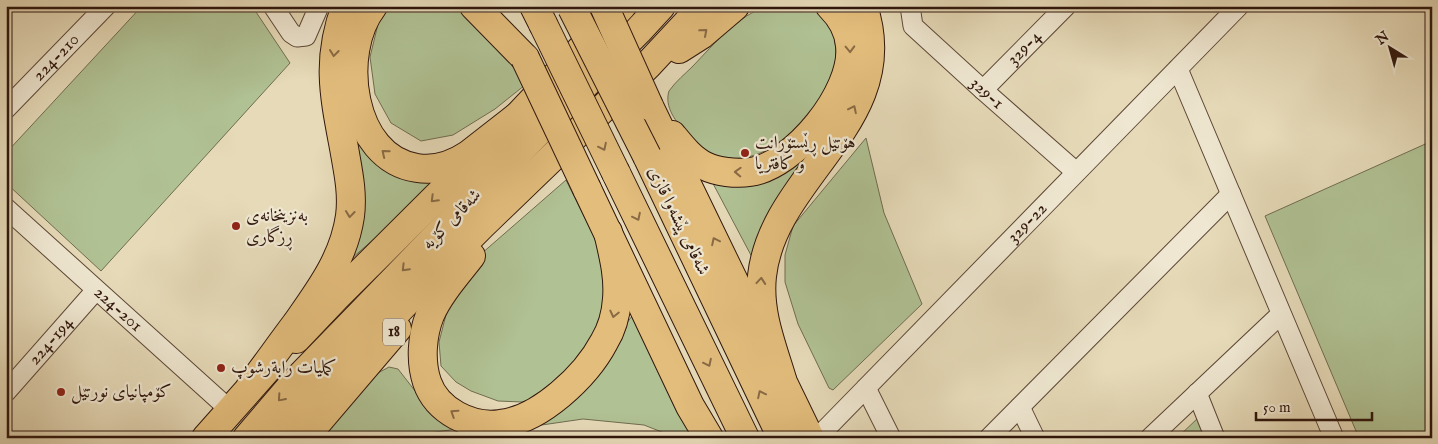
<svg xmlns="http://www.w3.org/2000/svg" width="1438" height="444" viewBox="0 0 1438 444" font-family="'IM FELL English',Amiri,serif">
  <style>
    .green { fill: #b0c193; stroke: #706c50 }
    .lines { fill: none; stroke-linecap: round; stroke-linejoin: round }
    .street-casing { stroke: #5d4737; stroke-width: 21 }
    .primary-casing { stroke: #2f160c; stroke-width: 30 }
    .highway-casing { stroke: #2f160c; stroke-width: 30 }
    .street { stroke: #efe7d1; stroke-width: 19 }
    .primary { stroke: #e3bd7c; stroke-width: 28 }
    .highway { stroke: #e3bd7c; stroke-width: 28 }
    .highway-bridge-casing { stroke: #2f160c; stroke-width: 30; stroke-linecap: butt }
    .highway-bridge { stroke: #e3bd7c; stroke-width: 28 }
    .oneway { stroke: #896a44 }
    .poi-dot { fill: #8f2418; stroke: #efe7d1; stroke-width: 2 }
    .labels { text-anchor: middle; dominant-baseline: central; stroke-width: 4.5; stroke-linejoin: round; paint-order: stroke }
    .shield { fill: #efe7d1; stroke: #695547; stroke-width: 1 }
    .shield-label { font-size: 16px; font-weight: bold; fill: #2f160c }
    .street-label { font-size: 18px; fill: #2f160c; stroke: #efe7d1 }
    .poi-label { font-size: 18px; fill: #2f160c; stroke: #efe7d1; text-anchor: start }
  </style>
  <rect width="100%" height="100%" fill="#e6dab8"/>
  <filter id="stains"><feTurbulence type="fractalNoise" baseFrequency=".004" numOctaves="4"/><feColorMatrix values="0 0 0 0 .2 0 0 0 0 .09 0 0 0 0 .02 0 0 0 .5 -.17"/></filter>
  <radialGradient id="worn" r=".72"><stop offset=".6" stop-color="#630" stop-opacity="0"/><stop offset="1" stop-color="#630" stop-opacity=".3"/></radialGradient>
  <g class="green">
    <polygon points="142,6 252,6 290,63 101,271 6,183 6,153"/>
    <polygon points="393,6 452,6 465,13 503,44 525,85 495,109 453,135 421,141 391,123 375,94 370,57 379,20"/>
    <path d="M768,6H807C830,13 837,37 836,59C835,64 835,69 834,74C817,114 767,171 718,156C706,153 696,143 687,134C676,122 664,107 669,91C676,81 685,74 693,66C714,44 738,15 768,6Z"/>
    <polygon points="866,138 884,213 922,304 833,390 829,388 798,324 785,282 785,255 793,226"/>
    <polygon points="358,140 442,180 351,259 352,143"/>
    <polygon points="1432,141 1432,438 1359,438 1265,216"/>
    <polygon points="808,152 771,209 753,259 709,176"/>
    <polygon points="566,180 596,240 607,274 599,336 544,396 522,402 498,401 471,391 456,382 441,366 439,342 448,307 473,261"/>
    <polygon points="634,313 694,438 677,438 644,425 583,419 528,427 587,380"/>
    <polygon points="389,367 398,369 426,405 471,427 422,434 405,438 318,438 376,374"/>
    <polygon points="1199,417 1207,438 1177,438"/>
  </g>
  <g class="lines">
    <defs>
      <g id="street">
        <polyline points="273,6 291,33 297,37 306,36 319,6"/>
        <path id="s1" d="M910,6L913,26L983,90L1076,172"/>
        <polyline points="1178,69 1334,438"/>
        <path id="s2" d="M983,90L1066,6"/>
        <path id="s3" d="M6,109L106,6"/>
        <path id="s4" d="M6,208L230,410"/>
        <polyline points="866,388 891,438"/>
        <path id="s5" d="M6,392L96,290"/>
        <polyline points="1197,393 1215,438"/>
        <polyline points="1020,407 1035,438"/>
        <path id="s6" d="M817,438L1239,6"/>
        <polyline points="989,438 1231,194"/>
        <polyline points="1150,438 1281,314"/>
      </g>
      <g id="primary">
        <polyline points="296,339 336,297 518,116 622,6"/>
        <polyline points="206,438 268,368"/>
        <polyline points="304,438 397,329"/>
      </g>
      <g id="highway">
        <path d="M373,6C337,52 350,158 417,168C436,171 453,165 468,155L518,116"/>
        <polyline points="474,6 525,58"/>
        <polyline points="534,6 543,24"/>
        <polyline points="679,49 701,35 735,6"/>
        <polyline points="649,106 810,438"/>
        <path d="M672,135C681,146 691,159 705,166C717,172 736,174 750,172C794,166 855,92 850,46C849,30 841,17 830,6"/>
        <polyline points="647,156 782,438"/>
        <polyline points="616,173 745,438"/>
        <polyline points="587,189 690,406 709,438"/>
        <path d="M471,256C457,274 439,294 430,315C422,335 420,361 427,382C437,411 471,428 500,424C540,420 586,376 604,342C612,329 616,314 617,299C619,276 613,254 608,232"/>
        <path d="M782,379C772,346 758,312 762,276C773,174 902,121 863,6"/>
        <path d="M251,385C266,365 281,344 296,324C320,290 344,258 350,216C353,193 348,171 344,148C334,95 326,59 346,6"/>
        <polyline points="247,438 294,383 525,145 638,31 661,6"/>
        <polyline points="280,438 322,390 435,272 482,225 647,66 703,6"/>
      </g>
    </defs>
    <use href="#street" class="street-casing"/>
    <use href="#primary" class="primary-casing"/>
    <use href="#highway" class="highway-casing"/>
    <use href="#street" class="street"/>
    <use href="#primary" class="primary"/>
    <use href="#highway" class="highway"/>
    <defs>
      <g id="highway-bridge">
        <polyline points="604,6 649,106"/>
        <polyline points="572,8 647,156"/>
        <polyline points="543,24 616,173"/>
        <polyline points="525,58 587,189"/>
      </g>
    </defs>
    <use href="#highway-bridge" class="highway-bridge-casing"/>
    <use href="#highway-bridge" class="highway-bridge"/>
  </g>
  <defs><path id="oneway-chevron" d="M-2-3.5L2.5 0L-2 3.5" fill="none" stroke-width="1.6" stroke-linecap="round" stroke-linejoin="round" transform="scale(1.25)"/></defs>
  <g class="oneway">
    <use href="#oneway-chevron" transform="translate(704 32) rotate(-41)"/>
    <use href="#oneway-chevron" transform="translate(850 49) rotate(88)"/>
    <use href="#oneway-chevron" transform="translate(334 53) rotate(97)"/>
    <use href="#oneway-chevron" transform="translate(853 109) rotate(-64)"/>
    <use href="#oneway-chevron" transform="translate(603 147) rotate(64)"/>
    <use href="#oneway-chevron" transform="translate(385 153) rotate(-141)"/>
    <use href="#oneway-chevron" transform="translate(738 172) rotate(-178)"/>
    <use href="#oneway-chevron" transform="translate(434 199) rotate(135)"/>
    <use href="#oneway-chevron" transform="translate(350 214) rotate(96)"/>
    <use href="#oneway-chevron" transform="translate(637 217) rotate(64)"/>
    <use href="#oneway-chevron" transform="translate(715 241) rotate(-116)"/>
    <use href="#oneway-chevron" transform="translate(405 268) rotate(134)"/>
    <use href="#oneway-chevron" transform="translate(761 281) rotate(-85)"/>
    <use href="#oneway-chevron" transform="translate(614 314) rotate(103)"/>
    <use href="#oneway-chevron" transform="translate(708 363) rotate(64)"/>
    <use href="#oneway-chevron" transform="translate(761 394) rotate(-116)"/>
    <use href="#oneway-chevron" transform="translate(281 398) rotate(131)"/>
    <use href="#oneway-chevron" transform="translate(454 413) rotate(-147)"/>
  </g>
  <g class="poi-dot">
    <circle cx="745" cy="153" r="5"/>
    <circle cx="236" cy="226" r="5"/>
    <circle cx="221" cy="368" r="5"/>
    <circle cx="61" cy="392" r="5"/>
  </g>
  <g class="labels">
    <rect class="shield" x="383" y="318.5" width="22" height="27" rx="4"/>
    <g class="shield-label">
      <text x="394" y="332">18</text>
    </g>
    <g class="street-label">
      <text stroke="none"><textPath href="#s2" startOffset="59">329-4</textPath></text>
      <text stroke="none"><textPath href="#s3" startOffset="72">224-210</textPath></text>
      <text stroke="none"><textPath href="#s1" startOffset="120">329-1</textPath></text>
      <text transform="translate(452 220) rotate(-46)">شەقامی کۆیە</text>
      <text transform="translate(678 221) rotate(64)">شەقامی پێشەوا قازی</text>
      <text stroke="none"><textPath href="#s6" startOffset="301">329-22</textPath></text>
      <text stroke="none"><textPath href="#s4" startOffset="151">224-201</textPath></text>
      <text stroke="none"><textPath href="#s5" startOffset="68">224-194</textPath></text>
    </g>
    <g class="poi-label">
      <text x="755" y="143">هۆتێل ڕێستۆرانت<tspan x="755" dy="21">و کافتریا</tspan></text>
      <text x="246" y="216">بەنزینخانەی<tspan x="246" dy="21">ڕزگاری</tspan></text>
      <text x="231" y="368">کملیات رابةرشوپ</text>
      <text x="71" y="392">كۆمپانیای نورتێل</text>
    </g>
  </g>
  <rect width="1438" height="444" fill="none" stroke="#e6dab8" stroke-width="25"/>
  <rect x="8" y="8" width="1423" height="429" fill="none" stroke="#2f160c" stroke-width="2.5"/>
  <rect x="12" y="12" width="1413" height="419" fill="none" stroke="#2f160c"/>
  <g transform="translate(1390 48) rotate(323)" stroke="#efe7d1" stroke-width="4" paint-order="stroke">
  <path d="M0-4L9 19L0 12L-9 19Z" fill="#2f160c"/>
  <text y="-8" font-size="14" font-weight="bold" text-anchor="middle" fill="#2f160c">N</text>
  </g>
  <path d="M1256 412v8h116v-8" fill="none" stroke="#2f160c" stroke-width="2.5"/>
  <text x="1263" y="412" font-size="15" fill="#2f160c" stroke="#efe7d1" stroke-width="4" paint-order="stroke">50 m</text>
  <rect width="100%" height="100%" filter="url(#stains)"/>
  <rect width="100%" height="100%" fill="url(#worn)"/>
</svg>
